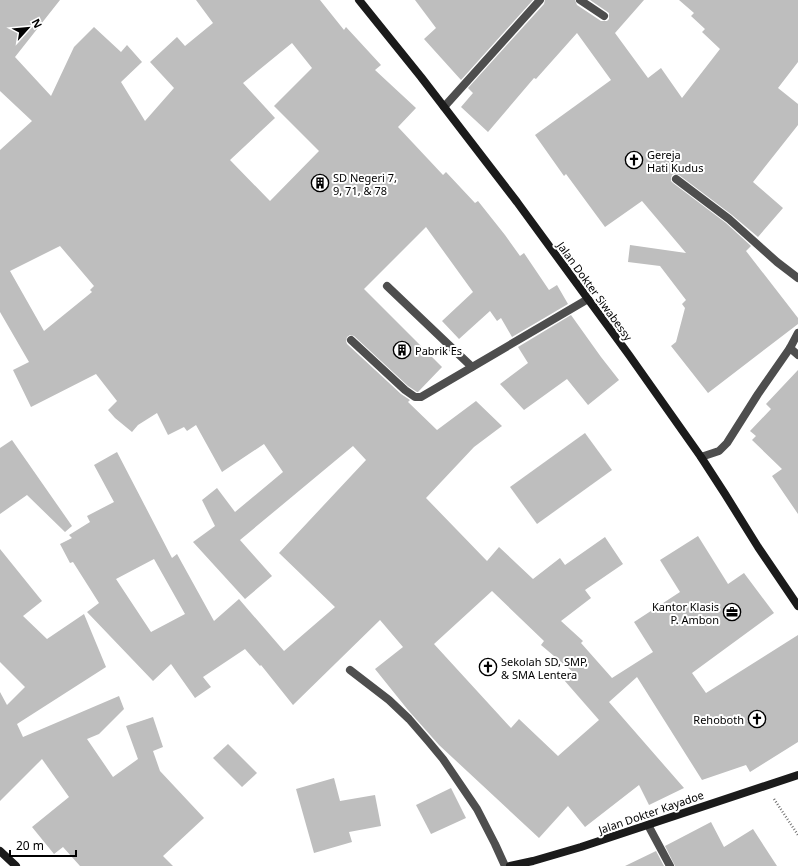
<svg xmlns="http://www.w3.org/2000/svg" width="798" height="866" viewBox="0 0 798 866" font-family="'Noto Sans',sans-serif">
  <style>
    .building { fill: #bebebe; fill-rule: evenodd }
    .lines { fill: none; stroke-linecap: round; stroke-linejoin: round }
    .path { stroke: #707070; stroke-width: 2.5; stroke-dasharray: 1 2; stroke-linecap: butt }
    .street { stroke: #4e4e4e; stroke-width: 8 }
    .secondary { stroke: #1b1b1b; stroke-width: 8 }
    .labels { text-anchor: middle; dominant-baseline: central; stroke-width: 4; stroke-linejoin: round; paint-order: stroke }
    .poi-label { font-size: 11px; fill: #000; stroke: #fff; text-anchor: start }
    .street-label { font-size: 11px; fill: #000; stroke: #fff }
  </style>
  <rect width="100%" height="100%" fill="#fff"/>
  <g class="building">
    <path d="M0,0H60L15,57L51,96L74,47L94,27L121,52L127,45L142,62L121,82L145,121L174,88L150,62L177,37L185,46L213,23L196,0H320L344,30L346,27L381,65L375,70L416,108L398,127L443,175L446,172L475,203L478,201L505,235L520,256L524,253L549,290L557,285L568,304L512,337L501,318L497,321L490,311L459,339L442,321L473,292L426,227L364,289L442,367L418,392H417L408,386L354,336L350,335L347,337L346,341L347,344L401,394L410,400L408,402L437,430L476,401L502,426L474,447L426,498L487,561L499,547L533,579L560,558L565,565L605,537L623,564L585,590L591,598L561,621L583,641L581,643L612,678L653,652L634,622L680,592L660,560L698,536L728,584L744,573L774,613L692,673L706,693L798,635V742L750,772L746,765L702,780L637,677L609,702L684,788L649,805L639,785L585,827L568,806L539,838L439,745L408,710L375,669L403,647L380,620L293,705L261,665L260,666L245,649L203,677L211,687L195,698L171,664L153,681L87,612L99,603L73,562L70,563L60,544L72,538L69,535L90,522L87,516L114,502L94,465L117,452L172,558L177,554L214,621L239,599L284,651L335,607L279,553L366,460L353,446L240,540L272,576L245,599L193,542L215,526L202,500L217,488L235,512L283,472L264,444L222,472L196,425L187,431L184,427L168,435L157,413L138,425L132,432L115,418L108,410L117,401L96,374L31,407L13,370L29,362L0,312V150L32,121L0,91ZM292,43L312,68L274,106L319,151L270,201L230,160L275,118L243,83ZM60,246L94,286L90,290L92,292L44,331L10,271ZM154,559L185,614L151,632L116,579ZM492,591L544,641L541,645L573,672L564,680L599,720L558,756L519,719L511,728L434,644Z"/>
    <polygon points="415,0 533,0 461,80 424,39 436,28"/>
    <polygon points="545,0 575,0 577,5 601,21 607,21 609,19 609,13 590,0 644,0 615,33 648,78 661,68 682,98 720,49 702,32 705,29 691,16 694,13 679,0 798,0 798,62 778,88 798,104 798,125 753,182 783,208 758,237 732,215 679,175 674,174 672,175 671,178 671,181 673,183 726,223 751,246 746,251 798,318 798,324 708,393 671,346 676,342 685,308 682,304 686,300 660,266 628,262 630,245 686,253 642,201 605,227 566,174 564,176 535,135 611,80 577,33 536,79 534,78 488,132 461,107 473,93 468,88 544,4"/>
    <polygon points="571,315 601,357 619,380 588,405 567,379 524,410 500,384 528,363 518,347"/>
    <polygon points="798,370 798,514 772,476 782,469 752,440 756,436 750,431 771,409 766,404"/>
    <polygon points="585,433 612,470 537,524 510,487"/>
    <polygon points="12,440 72,526 65,532 27,495 0,514 0,448"/>
    <polygon points="0,549 42,601 23,616 47,639 84,614 106,667 17,724 23,737 119,696 124,709 99,734 87,739 113,777 138,759 126,726 153,717 163,747 153,751 160,771 204,818 163,856 173,866 80,866 63,847 54,854 32,827 69,797 42,759 0,801 0,692 7,705 25,687 0,662"/>
    <polygon points="228,744 257,773 242,787 213,758"/>
    <polygon points="334,778 340,801 375,795 381,826 349,832 352,842 314,853 296,789"/>
    <polygon points="451,788 466,818 431,834 416,805"/>
    <polygon points="711,822 724,847 753,829 777,866 675,866 665,846"/>
    <polygon points="656,851 664,866 625,866"/>
  </g>
  <g class="lines">
    <polyline class="path" points="774,799 798,835"/>
    <g class="street">
      <polyline points="580,0 604,16"/>
      <polyline points="444,107 540,0"/>
      <polyline points="676,179 729,219 777,262 798,278"/>
      <polyline points="387,286 472,367"/>
      <polyline points="351,340 405,390 415,397 421,397 588,299"/>
      <polyline points="790,348 798,355"/>
      <polyline points="701,457 719,451 727,443 758,394 790,348 798,333"/>
      <polyline points="350,670 389,700 409,719 428,741 443,759 477,809 495,844 505,866"/>
      <polyline points="648,825 670,866"/>
    </g>
    <g class="secondary">
      <polyline points="359,0 421,77 517,202 629,355 701,457 725,494 758,547 798,606"/>
      <polyline points="0,851 16,866"/>
      <polyline points="510,866 533,861 581,847 798,775"/>
    </g>
  </g>
  <defs>
    <symbol id="church-ring" viewBox="-11 -11 22 22"><circle r="9.5" fill="#fff" stroke="#000" stroke-width="1.5"/><path d="M-1.2-6h2.4v3.5h3.3v2.4h-3.3V6h-2.4V-.1h-3.3v-2.4h3.3Z" fill="#000"/></symbol>
    <symbol id="building-ring" viewBox="-11 -11 22 22"><circle r="9.5" fill="#fff" stroke="#000" stroke-width="1.5"/><path d="M-4-6H4V6H1V3H-1V6H-4ZM-2.5-4.3h1.7v1.8h-1.7ZM.8-4.3h1.7v1.8H.8ZM-2.5-1h1.7V.8h-1.7ZM.8-1h1.7V.8H.8Z" fill="#000"/></symbol>
    <symbol id="office-ring" viewBox="-11 -11 22 22"><circle r="9.5" fill="#fff" stroke="#000" stroke-width="1.5"/><path d="M-6-3h4V-5.5h4V-3h4V5H-6ZM-1-4.5V-3h2v-1.5ZM-6 0V1H6V0Z" fill="#000"/></symbol>
  </defs>
  <g fill-rule="evenodd">
    <use href="#church-ring" x="624" y="150" width="20" height="20"/>
    <use href="#building-ring" x="310" y="173" width="20" height="20"/>
    <use href="#building-ring" x="392" y="340" width="20" height="20"/>
    <use href="#office-ring" x="722" y="602" width="20" height="20"/>
    <use href="#church-ring" x="478" y="657" width="20" height="20"/>
    <use href="#church-ring" x="747" y="709" width="20" height="20"/>
  </g>
  <g class="labels">
    <g class="poi-label">
      <text x="647" y="154">Gereja<tspan x="647" dy="13">Hati Kudus</tspan></text>
      <text x="333" y="177">SD Negeri 7,<tspan x="333" dy="13">9, 71, &amp; 78</tspan></text>
      <text x="415" y="350">Pabrik Es</text>
      <text x="719" y="606" text-anchor="end">Kantor Klasis<tspan x="719" dy="13">P. Ambon</tspan></text>
      <text x="501" y="661">Sekolah SD, SMP,<tspan x="501" dy="13">&amp; SMA Lentera</tspan></text>
      <text x="744" y="719" text-anchor="end">Rehoboth</text>
    </g>
    <g class="street-label">
      <text transform="translate(595 291) rotate(54)">Jalan Dokter Siwabessy</text>
      <text transform="translate(651 812) rotate(-19)">Jalan Dokter Kayadoe</text>
    </g>
  </g>
  <g transform="translate(28 28) rotate(63)" stroke="#ffffff" stroke-width="3" paint-order="stroke">
  <path d="M0-3L7 15L0 10L-7 15Z" fill="#000000"/>
  <text y="-6" font-size="11" font-weight="bold" text-anchor="middle" fill="#000000">N</text>
  </g>
  <path d="M10 850v6h66v-6" fill="none" stroke="#000000" stroke-width="2"/>
  <text x="16" y="850" font-size="12" fill="#000000" stroke="#ffffff" stroke-width="3" paint-order="stroke">20 m</text>
</svg>
